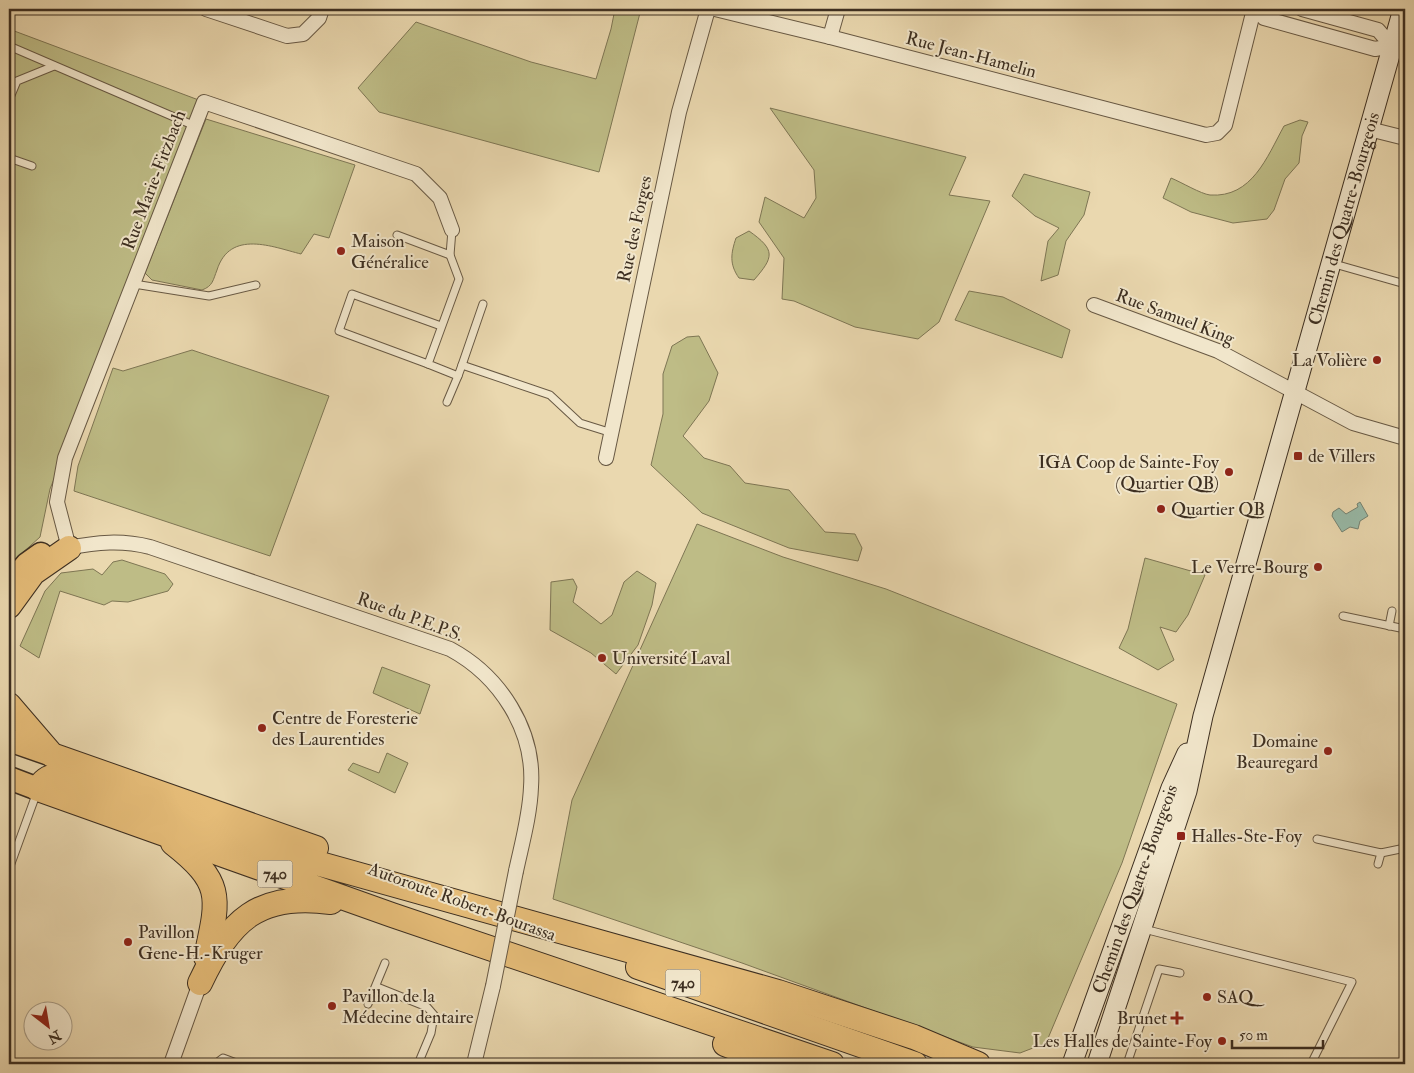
<svg xmlns="http://www.w3.org/2000/svg" width="1414" height="1073" viewBox="0 0 1414 1073" font-family="'IM FELL Double Pica',serif">
  <style>
    .green { fill: #bebc86; stroke: #7e7654 }
    .water { fill: #98baa8; stroke: #748272 }
    .lines { fill: none; stroke-linecap: round; stroke-linejoin: round }
    .service-casing { stroke: #685944; stroke-width: 9 }
    .minor-casing { stroke: #685944; stroke-width: 16 }
    .secondary-casing { stroke: #3d2f21; stroke-width: 21 }
    .trunk-casing { stroke: #3d2f21; stroke-width: 25 }
    .motorway-casing { stroke: #3d2f21; stroke-width: 26 }
    .service { stroke: #f1e6cb; stroke-width: 7 }
    .minor { stroke: #f1e6cb; stroke-width: 14 }
    .secondary { stroke: #f1e6cb; stroke-width: 19 }
    .trunk { stroke: #e5bc78; stroke-width: 22 }
    .motorway { stroke: #e5bc78; stroke-width: 24 }
    .minor-bridge-casing { stroke: #685944; stroke-width: 16; stroke-linecap: butt }
    .minor-bridge { stroke: #f1e6cb; stroke-width: 14 }
    .poi-dot { fill: #8f2418; stroke: #f1e6cb; stroke-width: 2 }
    .labels { text-anchor: middle; dominant-baseline: central; stroke-width: 4; stroke-linejoin: round; paint-order: stroke }
    .shield { fill: #f1e6cb; stroke: #736654; stroke-width: 1 }
    .shield-label { font-size: 16px; font-weight: bold; fill: #3d2f21 }
    .street-label { font-size: 18px; fill: #3d2f21; stroke: #f1e6cb }
    .poi-label { font-size: 18px; fill: #3d2f21; stroke: #f1e6cb; text-anchor: start }
  </style>
  <rect width="100%" height="100%" fill="#ead8af"/>
  <filter id="stains"><feTurbulence type="fractalNoise" baseFrequency=".004" numOctaves="4"/><feColorMatrix values="0 0 0 0 .2 0 0 0 0 .09 0 0 0 0 .02 0 0 0 .5 -.17"/></filter>
  <radialGradient id="worn" r=".72"><stop offset=".6" stop-color="#630" stop-opacity="0"/><stop offset="1" stop-color="#630" stop-opacity=".3"/></radialGradient>
  <g class="green">
    <polygon points="615,9 641,9 599,172 379,112 358,88 416,22 531,62 596,79 611,29"/>
    <polygon points="9,29 204,102 50,489 40,537 9,565"/>
    <polygon points="770,108 966,157 949,195 990,201 939,322 918,339 855,327 794,301 782,299 784,258 759,222 765,197 804,218 816,198 814,170"/>
    <path d="M206,119L355,165L329,238L314,234L301,254C273,247 230,229 217,270C213,280 213,286 202,290L152,280L145,273Z"/>
    <path d="M1300,120L1308,122L1302,136L1299,163L1285,179L1274,210L1267,219L1233,223L1191,212L1163,198L1171,178C1181,182 1201,194 1210,195C1252,198 1267,157 1284,126Z"/>
    <polygon points="1024,174 1090,192 1084,215 1066,241 1058,275 1041,281 1048,241 1059,228 1035,216 1012,196"/>
    <path d="M749,231C776,250 774,257 754,280L739,278C729,264 731,253 736,238Z"/>
    <polygon points="969,291 1003,297 1070,330 1062,358 955,320"/>
    <polygon points="699,336 718,373 709,401 683,436 704,458 730,466 745,483 789,490 825,532 855,534 862,548 858,561 789,548 702,513 651,465 663,414 663,374 672,346 687,337"/>
    <polygon points="192,350 329,396 270,556 74,491 78,466 113,368 123,371"/>
    <polygon points="697,524 783,557 886,589 1177,704 1122,863 1046,1043 1020,1053 973,1047 742,963 553,899 572,800"/>
    <polygon points="1145,558 1205,575 1188,615 1176,632 1160,627 1174,660 1158,670 1119,648 1128,629"/>
    <polygon points="122,560 165,574 173,584 168,591 128,602 112,601 104,605 60,591 39,658 20,646 45,591 61,573 93,569 102,575 113,562"/>
    <polygon points="637,571 656,583 652,605 638,645 616,674 591,653 550,630 551,582 573,579 577,587 573,602 601,624 612,615 624,582"/>
    <polygon points="382,667 430,685 420,714 373,693"/>
    <polygon points="387,753 408,763 395,793 348,770 353,763 379,773"/>
  </g>
  <polygon class="water" points="1360,502 1368,516 1360,521 1358,529 1350,527 1342,532 1332,516 1333,512 1339,508 1346,514 1358,507 1357,504"/>
  <g class="lines">
    <defs>
      <g id="service">
        <polyline points="9,46 195,126"/>
        <polyline points="9,100 17,81 54,66"/>
        <polyline points="9,158 32,166"/>
        <polyline points="452,230 450,255 459,279 428,364 458,376 462,365 550,395 580,423 612,433"/>
        <polyline points="397,235 450,255"/>
        <polyline points="1331,263 1405,284"/>
        <polyline points="134,284 209,296 256,285"/>
        <polyline points="428,364 339,331 352,294 441,326"/>
        <polyline points="462,365 483,304"/>
        <polyline points="447,402 458,376"/>
        <polyline points="1343,616 1405,629"/>
        <polyline points="1389,626 1392,611"/>
        <polyline points="1317,839 1381,853 1405,848"/>
        <polyline points="1378,864 1381,853"/>
        <polyline points="9,869 37,792"/>
        <polyline points="1144,929 1352,982 1311,1064"/>
        <polyline points="377,987 427,1007 434,1015 431,1033 418,1064"/>
        <polyline points="368,1004 385,963"/>
        <polyline points="215,1064 223,1058 239,1064"/>
        <polyline points="1127,1064 1159,969 1180,973"/>
      </g>
      <g id="minor">
        <polyline points="206,9 287,36 303,34 319,18 322,9"/>
        <polyline points="715,9 830,37 1206,135 1217,133 1225,125 1254,9"/>
        <polyline points="1258,9 1264,18 1375,49 1392,46 1378,30 1302,9"/>
        <polyline points="830,37 838,9"/>
        <polyline points="1369,129 1405,138"/>
        <path d="M452,230L440,198L416,174L204,102L65,458L57,502L69,548C97,542 122,540 150,547L450,649C500,676 535,730 531,787C530,815 522,843 516,871"/>
        <polyline points="1094,305 1218,351 1353,423 1405,438"/>
        <polyline points="606,458 679,112 708,9"/>
        <polyline points="171,1064 200,983"/>
        <polyline points="474,1064 493,986"/>
      </g>
      <g id="secondary">
        <path id="s1" d="M1072,1064L1171,788L1187,753"/>
        <path id="s2" d="M1097,1064L1187,791L1203,716L1403,9"/>
      </g>
      <g id="trunk">
        <polyline points="9,585 27,564 41,554"/>
        <polyline points="9,740 52,755"/>
        <polyline points="9,778 38,789"/>
      </g>
      <g id="motorway">
        <polyline points="9,606 33,573 69,548"/>
        <polyline points="9,705 52,755 316,848"/>
        <path d="M173,843C224,883 219,897 206,957"/>
        <polyline points="638,967 915,1064"/>
        <path d="M200,983C230,920 258,892 331,902"/>
        <polyline points="725,1044 777,1064"/>
        <path d="M832,1064L392,915L38,789C43,781 47,777 57,776L245,843L778,992L914,1037L978,1064"/>
      </g>
    </defs>
    <use href="#service" class="service-casing"/>
    <use href="#minor" class="minor-casing"/>
    <use href="#secondary" class="secondary-casing"/>
    <use href="#trunk" class="trunk-casing"/>
    <use href="#motorway" class="motorway-casing"/>
    <use href="#service" class="service"/>
    <use href="#minor" class="minor"/>
    <use href="#secondary" class="secondary"/>
    <use href="#trunk" class="trunk"/>
    <use href="#motorway" class="motorway"/>
    <defs>
      <polyline id="minor-bridge" points="493,986 516,871"/>
    </defs>
    <use href="#minor-bridge" class="minor-bridge-casing"/>
    <use href="#minor-bridge" class="minor-bridge"/>
  </g>
  <g class="poi-dot">
    <circle cx="341" cy="251" r="5"/>
    <circle cx="1377" cy="360" r="5"/>
    <rect x="1293" y="451" width="10" height="10" rx="2.5"/>
    <circle cx="1229" cy="472" r="5"/>
    <circle cx="1161" cy="509" r="5"/>
    <circle cx="1318" cy="567" r="5"/>
    <circle cx="602" cy="658" r="5"/>
    <circle cx="262" cy="728" r="5"/>
    <circle cx="1328" cy="751" r="5"/>
    <rect x="1176" y="831" width="10" height="10" rx="2.5"/>
    <circle cx="128" cy="942" r="5"/>
    <circle cx="1207" cy="997" r="5"/>
    <circle cx="332" cy="1006" r="5"/>
    <path d="M1174.5 1010.5h5v5h5v5h-5v5h-5v-5h-5v-5h5z"/>
    <circle cx="1222" cy="1041" r="5"/>
  </g>
  <g class="labels">
    <g class="shield">
      <rect x="257.5" y="860.5" width="35" height="27" rx="4"/>
      <rect x="665.5" y="969.5" width="35" height="27" rx="4"/>
    </g>
    <g class="shield-label">
      <text x="275" y="874">740</text>
      <text x="683" y="983">740</text>
    </g>
    <g class="street-label">
      <text transform="translate(971 55) rotate(15)">Rue Jean-Hamelin</text>
      <text transform="translate(154 180) rotate(-69)">Rue Marie-Fitzbach</text>
      <text stroke="none"><textPath href="#s2" startOffset="881">Chemin des Quatre-Bourgeois</textPath></text>
      <text transform="translate(635 229) rotate(-78)">Rue des Forges</text>
      <text transform="translate(1175 317) rotate(21)">Rue Samuel King</text>
      <text transform="translate(410 617) rotate(20)">Rue du P.E.P.S.</text>
      <text stroke="none"><textPath href="#s1" startOffset="186">Chemin des Quatre-Bourgeois</textPath></text>
      <text transform="translate(462 902) rotate(20)">Autoroute Robert-Bourassa</text>
    </g>
    <g class="poi-label">
      <text x="351" y="241">Maison<tspan x="351" dy="21">Généralice</tspan></text>
      <text x="1367" y="360" text-anchor="end">La Volière</text>
      <text x="1308" y="456">de Villers</text>
      <text x="1219" y="462" text-anchor="end">IGA Coop de Sainte-Foy<tspan x="1219" dy="21">(Quartier QB)</tspan></text>
      <text x="1171" y="509">Quartier QB</text>
      <text x="1308" y="567" text-anchor="end">Le Verre-Bourg</text>
      <text x="612" y="658">Université Laval</text>
      <text x="272" y="718">Centre de Foresterie<tspan x="272" dy="21">des Laurentides</tspan></text>
      <text x="1318" y="741" text-anchor="end">Domaine<tspan x="1318" dy="21">Beauregard</tspan></text>
      <text x="1191" y="836">Halles-Ste-Foy</text>
      <text x="138" y="932">Pavillon<tspan x="138" dy="21">Gene-H.-Kruger</tspan></text>
      <text x="342" y="996">Pavillon de la<tspan x="342" dy="21">Médecine dentaire</tspan></text>
      <text x="1217" y="997">SAQ</text>
      <text x="1167" y="1018" text-anchor="end">Brunet</text>
      <text x="1212" y="1041" text-anchor="end">Les Halles de Sainte-Foy</text>
    </g>
  </g>
  <rect width="1414" height="1073" fill="none" stroke="#ead8af" stroke-width="30"/>
  <rect x="10" y="10" width="1394" height="1053" fill="none" stroke="#3d2f21" stroke-width="2.5"/>
  <rect x="15" y="15" width="1384" height="1043" fill="none" stroke="#3d2f21"/>
  <g transform="translate(48 1026) rotate(149)"><circle r="24" fill="#f1e6cb" stroke="#a99d87"/>
  <path d="M0-4L9 19L0 12L-9 19Z" fill="#8f2418"/>
  <text y="-8" font-size="14" font-weight="bold" text-anchor="middle" fill="#3d2f21">N</text>
  </g>
  <path d="M1232 1040v8h91v-8" fill="none" stroke="#3d2f21" stroke-width="2.5"/>
  <text x="1239" y="1040" font-size="15" fill="#3d2f21" stroke="#f1e6cb" stroke-width="4" paint-order="stroke">50 m</text>
  <rect width="100%" height="100%" filter="url(#stains)"/>
  <rect width="100%" height="100%" fill="url(#worn)"/>
</svg>
